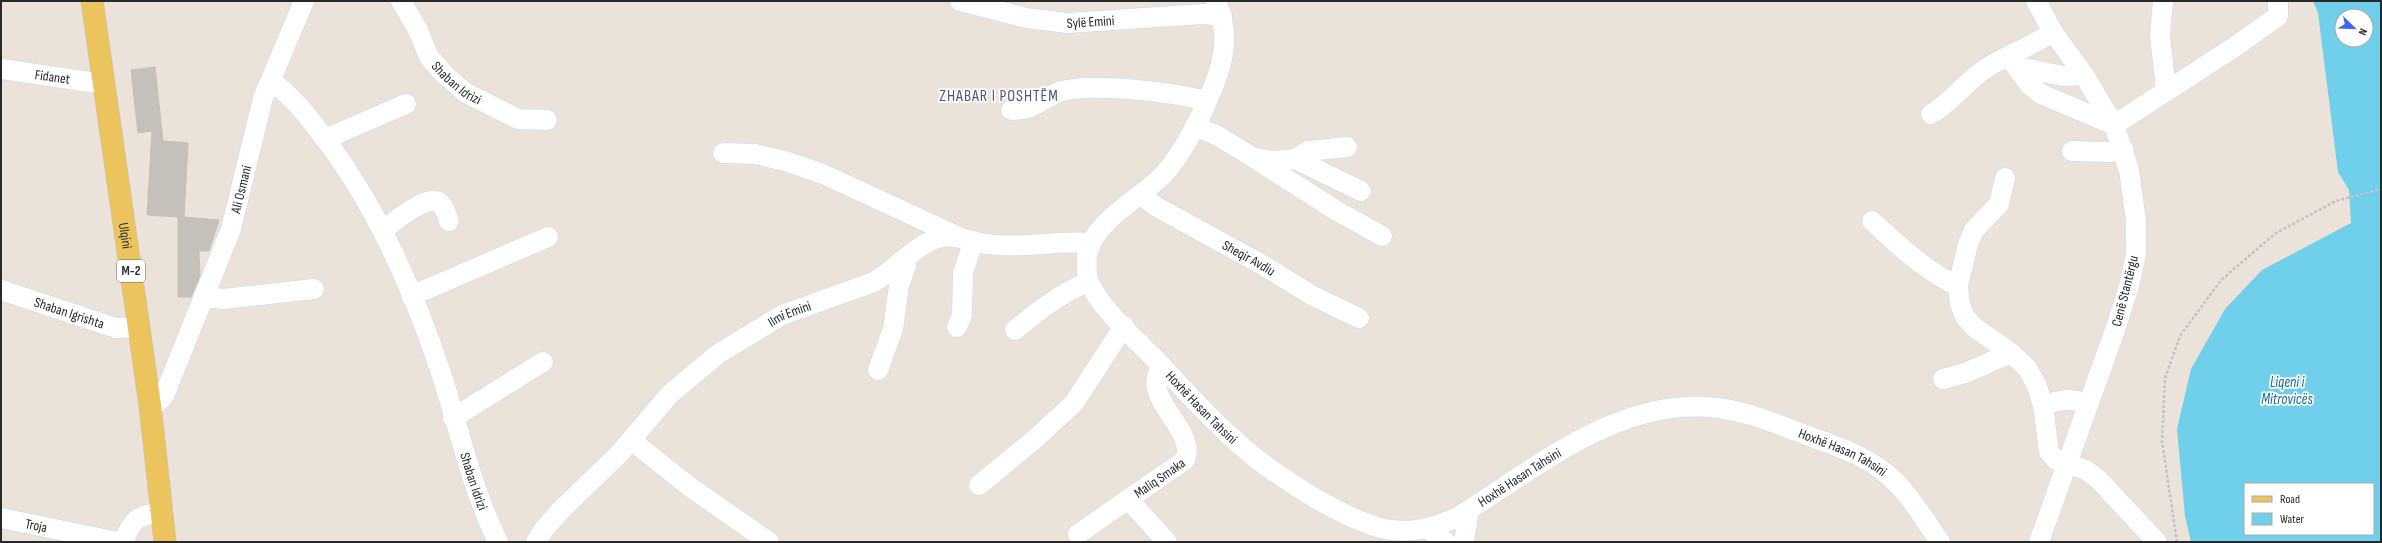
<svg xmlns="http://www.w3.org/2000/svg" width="2382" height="543" viewBox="0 0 2382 543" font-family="'Sofia Sans Condensed',sans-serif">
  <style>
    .water { fill: #70cfea; fill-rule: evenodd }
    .building { fill: #c6c0ba; stroke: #c6bfb4 }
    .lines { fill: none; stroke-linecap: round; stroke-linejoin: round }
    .minor-casing { stroke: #d0d4e1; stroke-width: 21 }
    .major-casing { stroke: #c3c3c3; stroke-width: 23 }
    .path { stroke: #c3c3c3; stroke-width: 2.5; stroke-dasharray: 3 2; stroke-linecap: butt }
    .minor { stroke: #fff; stroke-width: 20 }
    .major { stroke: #ecc45e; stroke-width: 22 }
    .labels { text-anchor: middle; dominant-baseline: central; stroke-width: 3.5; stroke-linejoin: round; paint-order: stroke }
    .shield { fill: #fff; stroke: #686868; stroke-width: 1 }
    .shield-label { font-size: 13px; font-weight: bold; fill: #282828 }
    .street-label { font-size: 14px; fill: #282828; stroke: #fff }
    .water-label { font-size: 15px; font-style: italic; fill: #116d94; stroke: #fff }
    .quarter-label { font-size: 16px; letter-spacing: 1px; fill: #4b5577; stroke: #fff }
  </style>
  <rect width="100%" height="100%" fill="#ebe3da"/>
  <path class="water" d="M2313,1H2381V542H2191L2185,516L2177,429L2191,369L2225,309L2262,270L2351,223L2349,190L2338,172L2318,13ZM2342,16H2366V40H2342ZM2245,484H2373V534H2245Z"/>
  <polygon class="building" points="155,67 163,141 188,143 184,217 219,220 209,251 199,251 200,276 191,297 178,297 178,217 147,215 152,131 138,133 131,70"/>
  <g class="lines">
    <defs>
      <g id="minor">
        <path id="s1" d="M401,1L418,30L429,57L445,75L466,93L518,119L547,120"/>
        <path id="s2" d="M960,1L1026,18L1068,23L1203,14L1222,16"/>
        <path id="s3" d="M1216,1C1222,15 1225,29 1224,44C1223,78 1187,148 1165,173C1143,197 1095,220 1088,252C1086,260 1086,276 1090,284C1103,311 1131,334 1152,356C1191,396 1227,439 1273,471C1303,492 1337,513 1371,525C1401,536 1428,530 1456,518C1534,470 1620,395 1718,408C1743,411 1769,421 1793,430C1823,442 1857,451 1883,471C1907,489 1923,518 1940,542"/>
        <polyline points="2036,1 2053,32 2084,75 2114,125 2129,170 2136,221 2136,254 2129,286 2114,333 2039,542"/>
        <polyline points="2163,1 2160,35 2166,90"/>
        <polyline points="2009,57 2029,84 2041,94 2114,125 2236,46 2278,16 2278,1"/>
        <polyline points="2018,67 2063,76 2084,75"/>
        <path id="s4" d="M1,69L104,84"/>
        <path id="s5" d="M271,81C294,97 309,118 326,140C379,211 414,292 442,376C460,432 472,489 498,542"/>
        <path d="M1011,110C1018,110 1026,109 1032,106C1043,102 1051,94 1062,91C1096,83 1172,92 1206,101"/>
        <path d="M1931,114C1953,101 1967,80 1988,67C2009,54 2032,46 2053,32"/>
        <polyline points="1195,126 1218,136 1254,158 1273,161 1295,159 1308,151 1347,147"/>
        <polyline points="325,139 406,104"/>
        <polyline points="2072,151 2110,152 2124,150"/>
        <polyline points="723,153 755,154 785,161 823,174 957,236"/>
        <polyline points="1295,159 1361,191"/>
        <polyline points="1257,160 1337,211 1382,236"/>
        <polyline points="2005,178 1999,204 1974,230 1968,244 1958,286 1960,304 1965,317 1974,327 2011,353 2027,368 2037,386 2043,406 2049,452 2056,460 2086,470 2098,479 2157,542"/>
        <path id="s6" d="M1141,195L1155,206L1261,264L1313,296L1359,318"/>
        <path d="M1872,221C1898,245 1925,271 1958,286"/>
        <path d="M383,230C394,222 430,191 441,204C445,208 447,216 449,221"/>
        <path id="s7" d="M1,290L116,328L139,327"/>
        <polyline points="411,296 548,237"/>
        <polyline points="204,297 223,299 314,289"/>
        <polyline points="957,327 962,315 963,273 973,242"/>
        <path d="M1015,330C1038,311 1061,293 1088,282"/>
        <polyline points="878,370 893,329 899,286 906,266 905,261"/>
        <polyline points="1943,379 1965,373 2011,353"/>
        <path id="s8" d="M150,405L157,403L164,396L231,229L263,98L304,1"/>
        <path d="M2043,406C2060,399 2070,398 2088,404"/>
        <polyline points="453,418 543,362"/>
        <polyline points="631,440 690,487 769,542"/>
        <polyline points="979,485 1035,439 1074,403 1124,326"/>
        <polyline points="1128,499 1167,542"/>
        <path id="s9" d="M1,518L118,542"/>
        <polyline points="1428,529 1446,542"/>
        <path id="s10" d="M1078,534L1185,460C1198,429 1138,398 1162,367"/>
        <path d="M124,542C131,520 138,514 162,513"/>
        <path id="s11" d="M536,542L544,529L561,510L619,454L670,394L718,354L782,315L874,282C896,269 918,242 942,237C956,234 968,241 981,243C1018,250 1055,240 1091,243"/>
        <polyline points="1464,542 1469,510"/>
      </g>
      <g id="major">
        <path id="s12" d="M92,1L150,405L165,542"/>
      </g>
    </defs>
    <use href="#minor" class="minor-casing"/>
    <use href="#major" class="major-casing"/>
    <polyline class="path" points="2177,542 2162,441 2165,378 2180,336 2221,280 2276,233 2336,201 2381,189"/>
    <use href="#minor" class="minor"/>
    <use href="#major" class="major"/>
  </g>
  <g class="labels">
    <rect class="shield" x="117" y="260" width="28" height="22" rx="3"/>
    <g class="shield-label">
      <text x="131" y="271">M-2</text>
    </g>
    <g class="street-label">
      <text stroke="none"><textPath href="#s2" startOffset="133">Sylë Emini</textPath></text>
      <text stroke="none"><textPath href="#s4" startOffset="52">Fidanet</textPath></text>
      <text stroke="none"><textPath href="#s1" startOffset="101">Shaban Idrizi</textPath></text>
      <text stroke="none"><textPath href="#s8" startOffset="238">Ali Osmani</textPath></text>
      <text stroke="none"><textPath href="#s12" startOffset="237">Ulqini</textPath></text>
      <text stroke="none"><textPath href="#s6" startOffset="125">Sheqir Avdiu</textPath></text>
      <text transform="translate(2125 291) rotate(-76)">Cenë Stantërgu</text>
      <text stroke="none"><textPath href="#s7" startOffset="72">Shaban Igrishta</textPath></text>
      <text stroke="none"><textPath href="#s11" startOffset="345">Ilmi Emini</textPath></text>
      <text stroke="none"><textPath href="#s3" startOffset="499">Hoxhë Hasan Tahsini</textPath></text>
      <text stroke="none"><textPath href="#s3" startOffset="1218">Hoxhë Hasan Tahsini</textPath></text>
      <text stroke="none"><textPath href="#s10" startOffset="99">Maliq Smaka</textPath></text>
      <text stroke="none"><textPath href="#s3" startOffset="870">Hoxhë Hasan Tahsini</textPath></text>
      <text stroke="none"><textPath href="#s5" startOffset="455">Shaban Idrizi</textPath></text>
      <text stroke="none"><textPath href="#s9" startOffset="36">Troja</textPath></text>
    </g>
    <g class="water-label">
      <text x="2287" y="382">Liqeni i<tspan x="2287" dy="17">Mitrovicës</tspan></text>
    </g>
    <g class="quarter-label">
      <text x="999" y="96">ZHABAR I POSHTËM</text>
    </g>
  </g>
  <rect width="2382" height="543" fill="none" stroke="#282828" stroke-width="4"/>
  <rect x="2244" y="483" width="130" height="52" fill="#ffffff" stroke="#a9a9a9"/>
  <rect x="2252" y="496" width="20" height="6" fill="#ecc45e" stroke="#a9a9a9"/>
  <text x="2280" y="503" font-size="12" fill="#282828">Road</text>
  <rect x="2252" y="513" width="20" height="12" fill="#70cfea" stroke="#a9a9a9"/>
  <text x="2280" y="523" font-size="12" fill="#282828">Water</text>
  <g transform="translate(2354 28) rotate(113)"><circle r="19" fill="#ffffff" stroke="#a9a9a9"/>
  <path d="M0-3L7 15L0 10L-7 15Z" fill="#3e68f4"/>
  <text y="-6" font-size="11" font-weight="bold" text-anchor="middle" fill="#282828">N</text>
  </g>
</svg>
